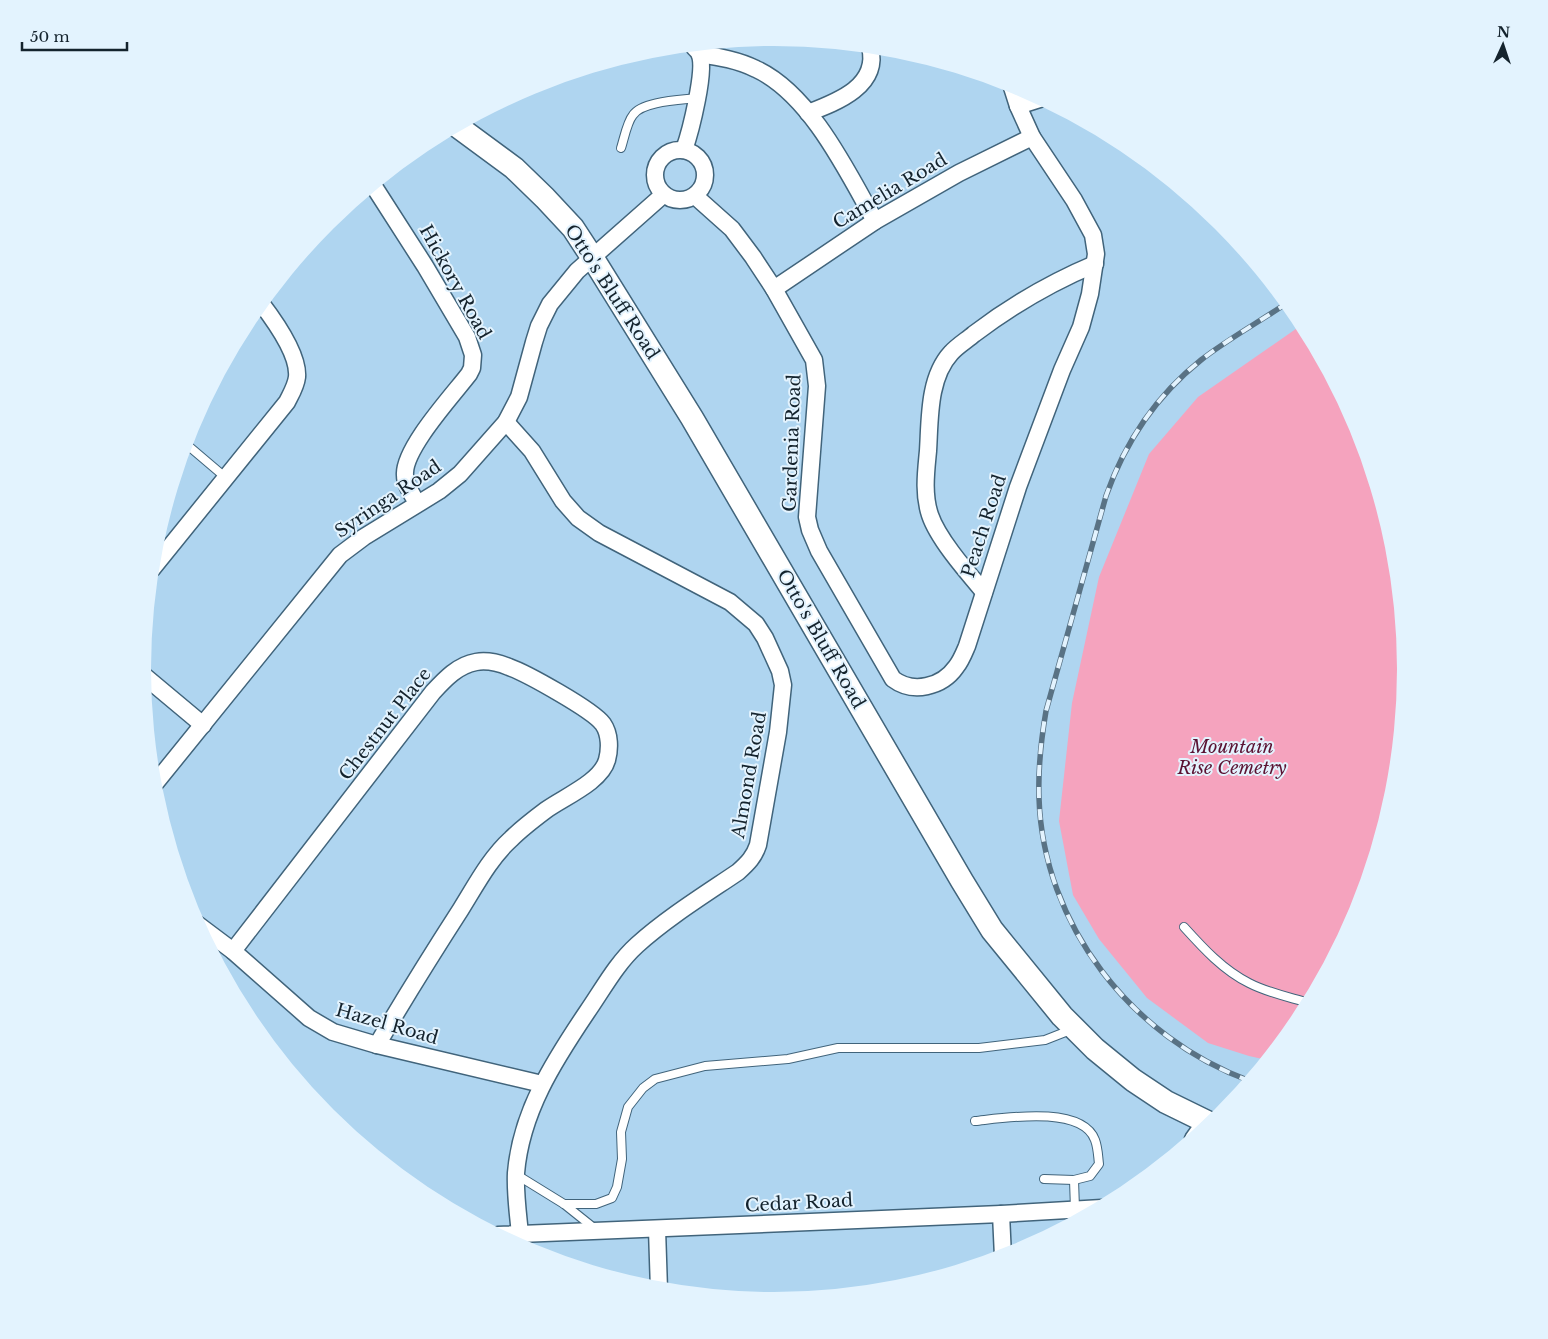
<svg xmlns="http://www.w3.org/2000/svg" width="1548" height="1339" viewBox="0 0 1548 1339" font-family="'Libre Baskerville',serif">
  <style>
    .green { fill: #f5a3be }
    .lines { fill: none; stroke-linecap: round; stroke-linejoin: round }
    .service-casing { stroke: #41647b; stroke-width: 10 }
    .minor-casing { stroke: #41647b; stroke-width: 19 }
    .secondary-casing { stroke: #41647b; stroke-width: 25 }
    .service { stroke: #fff; stroke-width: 8 }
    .minor { stroke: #fff; stroke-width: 16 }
    .secondary { stroke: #fff; stroke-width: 22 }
    .rail-casing { stroke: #597284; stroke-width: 5.5 }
    .rail { stroke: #e3f3fe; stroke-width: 4; stroke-dasharray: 11; stroke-linecap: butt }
    .labels { text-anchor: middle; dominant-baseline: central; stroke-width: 4; stroke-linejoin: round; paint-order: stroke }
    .street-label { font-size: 18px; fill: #14232d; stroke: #e3f3fe }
    .park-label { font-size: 18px; font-style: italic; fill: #5b1232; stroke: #e3f3fe }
  </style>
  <rect width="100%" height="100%" fill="#afd5f0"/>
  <polygon class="green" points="1303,324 1358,428 1394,546 1406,670 1394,793 1358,912 1299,1021 1267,1060 1249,1056 1208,1043 1147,998 1099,939 1073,895 1059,821 1072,703 1099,577 1149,454 1198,397"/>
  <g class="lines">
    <defs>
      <g id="service">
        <path d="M621,148C624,139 627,122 633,115C642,101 682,100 697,98"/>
        <polyline points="185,443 225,477"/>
        <path d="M1184,927C1203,948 1223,970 1249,983C1268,993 1289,997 1309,1003"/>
        <path d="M975,1121C1004,1118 1082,1105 1095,1140C1098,1148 1098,1156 1099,1164L1090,1176L1074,1180L1044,1179"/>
        <polyline points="517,1175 564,1204 594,1228"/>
        <polyline points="1074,1180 1075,1209"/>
        <polyline points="564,1204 596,1204 612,1198 617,1187 622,1159 621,1132 628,1107 643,1088 655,1079 705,1066 788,1059 838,1048 979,1048 1045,1040 1073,1029"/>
      </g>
      <g id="minor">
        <path d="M700,54C719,57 738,60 756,69C810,94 847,171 875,221"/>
        <polyline points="1018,106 1040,99"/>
        <path d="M808,113C837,102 880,86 870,47"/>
        <circle cx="680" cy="175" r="25"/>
        <path d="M684,150C690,133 707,68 699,53C698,51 696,49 694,47"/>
        <path d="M373,185L425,266L467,337L473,355L472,368L469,374C453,395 403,449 405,475C405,485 412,494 417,503"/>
        <path d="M695,196L732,229L753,257L774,289L814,360L817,386L807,517L810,530L819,551L893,679C913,694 942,687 956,667C961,661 964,653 967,646L1018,487L1062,370L1081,327L1090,294L1096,254L1093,235L1074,200L1032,137L1018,106L1011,84"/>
        <polyline points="774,289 875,221 959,173 1032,137"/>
        <path d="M506,422L532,451L563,501L578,518L599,533L730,602L756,624L765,638L780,671L783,685L778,732L758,845C754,857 748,863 738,872C704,895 667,918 637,945C616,964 603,989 587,1012C554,1061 521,1112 516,1173C515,1193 518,1214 520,1234"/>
        <path d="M152,569L287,402C291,394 296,386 297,377C299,355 274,320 261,303"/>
        <path d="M984,592C967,572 938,539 930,515C923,494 926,472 928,451C930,420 928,378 951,353C957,346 967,340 974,334C1011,306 1052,282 1095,264"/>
        <polyline points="142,674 203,725"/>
        <polyline points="153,786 340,555 364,537 439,491 460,474 506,422 519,397 534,342 539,326 550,304 577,271 663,195"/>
        <polyline points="197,924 233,951 309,1018 333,1032 377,1045 542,1084"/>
        <path d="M233,951L433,692C445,679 458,665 476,662C487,660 499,663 509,667C526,673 593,710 603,724C610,734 610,749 607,760C601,782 564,797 546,810C534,819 522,828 511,839C490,858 476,885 461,909C432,954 404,999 377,1045"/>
        <polyline points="1193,1139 1205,1122"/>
        <polyline points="1001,1214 1003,1257"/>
        <polyline points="657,1229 659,1290"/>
        <polyline points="498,1235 1001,1214 1102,1208"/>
      </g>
      <polyline id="secondary" points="457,126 514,168 545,198 573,228 592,257 692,418 962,881 992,930 1062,1016 1095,1049 1133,1080 1166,1102 1211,1124"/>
    </defs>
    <use href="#service" class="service-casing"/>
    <use href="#minor" class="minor-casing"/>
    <use href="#secondary" class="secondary-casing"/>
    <use href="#service" class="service"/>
    <use href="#minor" class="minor"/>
    <use href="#secondary" class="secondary"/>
    <defs>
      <path id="rail" d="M1250,1081C1132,1038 1043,925 1039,798C1038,768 1041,740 1046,711L1106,496C1125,442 1156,396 1201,360C1228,339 1259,322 1287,303"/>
    </defs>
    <use href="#rail" class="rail-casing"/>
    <use href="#rail" class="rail"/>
  </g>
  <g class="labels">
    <g class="street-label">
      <text transform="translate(890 191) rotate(-31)">Camelia Road</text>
      <text transform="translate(455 282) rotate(61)">Hickory Road</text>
      <text transform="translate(612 292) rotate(57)">Otto's Bluff Road</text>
      <text transform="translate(792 443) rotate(-88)">Gardenia Road</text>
      <text transform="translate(388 499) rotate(-34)">Syringa Road</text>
      <text transform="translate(984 526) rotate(-72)">Peach Road</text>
      <text transform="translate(821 639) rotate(60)">Otto's Bluff Road</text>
      <text transform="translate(385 724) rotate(-52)">Chestnut Place</text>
      <text transform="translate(749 775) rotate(-80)">Almond Road</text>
      <text transform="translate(387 1024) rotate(16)">Hazel Road</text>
      <text transform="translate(799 1203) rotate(-3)">Cedar Road</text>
    </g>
    <g class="park-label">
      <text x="1232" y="747">Mountain<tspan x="1232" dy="21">Rise Cemetry</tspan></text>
    </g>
  </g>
  <path d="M0 0H1548V1339H0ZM151 669a623 623 0 1 1 1246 0a623 623 0 1 1-1246 0Z" fill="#e3f3fe" fill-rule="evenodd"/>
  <g transform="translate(1503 45) rotate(3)" stroke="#e3f3fe" stroke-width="4" paint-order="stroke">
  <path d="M0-4L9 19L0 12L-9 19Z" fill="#14232d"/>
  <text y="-8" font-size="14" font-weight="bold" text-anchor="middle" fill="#14232d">N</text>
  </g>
  <path d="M22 42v8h105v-8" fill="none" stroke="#14232d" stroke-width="2.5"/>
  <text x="30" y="42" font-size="15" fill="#14232d" stroke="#e3f3fe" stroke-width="4" paint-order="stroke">50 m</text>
</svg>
